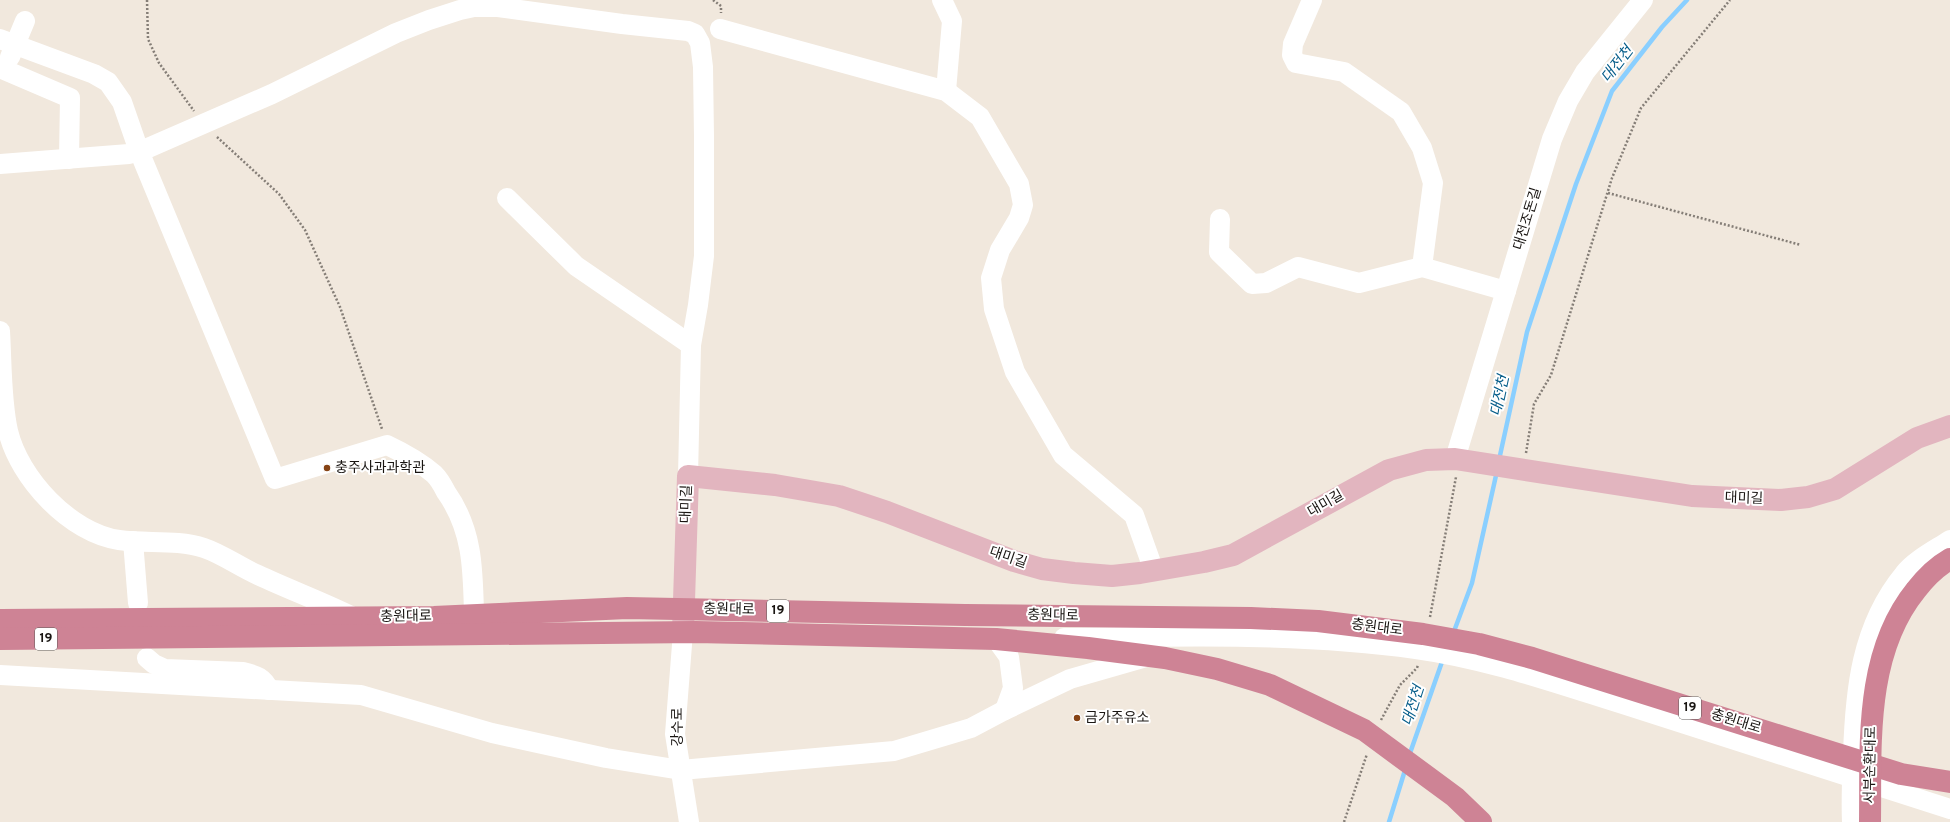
<svg xmlns="http://www.w3.org/2000/svg" width="1950" height="822" viewBox="0 0 1950 822" font-family="Overpass,'Noto Sans KR',sans-serif">
  <style>
    .lines { fill: none; stroke-linecap: round; stroke-linejoin: round }
    .stream { stroke: #8acfff; stroke-width: 4.5 }
    .path { stroke: #857e77; stroke-width: 2.5; stroke-dasharray: 2 2; stroke-linecap: butt }
    .minor { stroke: #fff; stroke-width: 20 }
    .major { stroke: #e2b5bf; stroke-width: 22 }
    .highway { stroke: #ce8395; stroke-width: 22 }
    .poi-dot { fill: #864315; stroke: #fff; stroke-width: 1.5 }
    .labels { text-anchor: middle; dominant-baseline: central; stroke-width: 4; stroke-linejoin: round; paint-order: stroke }
    .shield { fill: #fff; stroke: #5e5b59; stroke-width: 1 }
    .shield-label { font-size: 13px; font-weight: bold; fill: #191512 }
    .street-label { font-size: 14px; fill: #191512; stroke: #fff }
    .poi-label { font-size: 14px; fill: #191512; stroke: #fff; text-anchor: start }
    .water-label { font-size: 15px; font-style: italic; fill: #075e8a; stroke: #fff }
  </style>
  <rect width="100%" height="100%" fill="#f1e8dd"/>
  <g class="lines">
    <g class="stream">
      <polyline points="1499,460 1527,332 1576,184 1612,91 1662,27 1687,0"/>
      <polyline points="1453,634 1472,583 1497,471"/>
      <polyline points="1409,756 1443,659"/>
      <polyline points="1389,822 1406,767"/>
    </g>
    <g class="path">
      <polyline points="147,0 148,39 159,63 194,111"/>
      <polyline points="713,0 721,6 721,13"/>
      <polyline points="217,137 279,194 305,230 340,307 382,429"/>
      <polyline points="1608,193 1801,245"/>
      <polyline points="1526,453 1534,404 1551,375 1612,178 1641,108 1730,0"/>
      <polyline points="1430,617 1456,477"/>
      <polyline points="1381,720 1400,685 1417,668 1418,665"/>
      <polyline points="1344,822 1367,754"/>
    </g>
    <g class="minor">
      <polyline points="942,0 952,21 946,91"/>
      <polyline points="1312,0 1293,44 1292,55 1296,63 1344,72 1401,112 1422,148 1433,183 1422,267"/>
      <polyline points="720,29 946,91 980,117 1019,184 1023,205 1019,218 1000,250 991,278 994,309 1015,372 1063,455 1134,515 1154,571"/>
      <path d="M0,39L94,74L108,82L122,102L139,151L275,479L387,445C404,453 420,462 434,474C439,479 443,486 446,492C473,530 473,570 474,615"/>
      <polyline points="10,57 25,21"/>
      <polyline points="0,68 70,98 69,159"/>
      <polyline points="0,164 129,154 148,148 272,94 396,33 429,20 460,10 474,7 498,7 622,24 688,31 695,34 700,43 703,67 704,137 704,256 698,305 691,345 688,476"/>
      <polyline points="507,198 576,266 691,345"/>
      <polyline points="1220,219 1219,252 1252,284 1266,283 1298,267 1359,283 1422,267 1506,291"/>
      <path d="M0,331C2,364 1,399 8,431C19,478 70,533 119,540C147,544 176,539 204,548C222,554 240,567 258,575C290,590 323,602 355,618"/>
      <polyline points="1455,459 1552,139 1568,101 1585,72 1643,0"/>
      <polyline points="133,541 138,603"/>
      <polyline points="683,632 675,734 689,822"/>
      <path d="M1064,638C1179,636 1303,633 1416,649C1489,659 1561,685 1632,707C1738,740 1844,774 1950,809"/>
      <polyline points="996,639 1009,657 1013,688 1005,710 1070,679 1150,656"/>
      <path d="M147,658L154,664L165,669L243,672C256,675 264,678 269,690"/>
      <polyline points="0,675 361,695 492,733 606,758 681,770 894,751 971,728 1005,710"/>
      <path d="M1852,822C1851,800 1852,777 1853,755C1855,691 1861,626 1904,574C1915,560 1935,550 1950,540"/>
    </g>
    <polyline class="major" points="683,632 688,476 775,485 839,496 887,512 1014,561 1042,569 1074,573 1112,576 1140,573 1204,562 1233,555 1389,470 1426,460 1455,459 1692,496 1781,500 1808,497 1835,489 1917,438 1950,426"/>
    <g class="highway">
      <polyline points="0,620 434,617 627,608 965,615 1251,618 1318,621 1423,634 1479,644 1532,658 1901,774 1950,782"/>
      <polyline points="0,639 696,632 996,639 1088,648 1165,658 1217,669 1270,685 1364,730 1455,797 1481,822"/>
      <path d="M1870,822C1871,745 1864,654 1916,590C1926,577 1936,567 1950,559"/>
    </g>
  </g>
  <g class="poi-dot">
    <circle cx="327" cy="468" r="4"/>
    <circle cx="1077" cy="718" r="4"/>
  </g>
  <g class="labels">
    <g class="shield">
      <rect x="767" y="600" width="22" height="22" rx="3"/>
      <rect x="35" y="628" width="22" height="22" rx="3"/>
      <rect x="1679" y="697" width="22" height="22" rx="3"/>
    </g>
    <g class="shield-label">
      <text x="778" y="611">19</text>
      <text x="46" y="639">19</text>
      <text x="1690" y="708">19</text>
    </g>
    <g class="street-label">
      <text transform="translate(1528 219) rotate(-73)">대전조돈길</text>
      <text transform="translate(1744 499) rotate(2)">대미길</text>
      <text transform="translate(687 504) rotate(-88)">대미길</text>
      <text transform="translate(1326 504) rotate(-30)">대미길</text>
      <text transform="translate(1008 558) rotate(19)">대미길</text>
      <text transform="translate(729 610) rotate(1)">충원대로</text>
      <text transform="translate(1053 616) rotate(1)">충원대로</text>
      <text transform="translate(406 617) rotate(-1)">충원대로</text>
      <text transform="translate(1377 628) rotate(7)">충원대로</text>
      <text transform="translate(1736 722) rotate(17)">충원대로</text>
      <text transform="translate(678 727) rotate(-90)">강수로</text>
      <text transform="translate(1871 765) rotate(-89)">서부순환대로</text>
    </g>
    <g class="poi-label">
      <text x="335" y="468">충주사과과학관</text>
      <text x="1085" y="718">금가주유소</text>
    </g>
    <g class="water-label">
      <text transform="translate(1618 65) rotate(-52)">대전천</text>
      <text transform="translate(1501 396) rotate(-78)">대전천</text>
      <text transform="translate(1414 706) rotate(-72)">대전천</text>
    </g>
  </g>
</svg>
